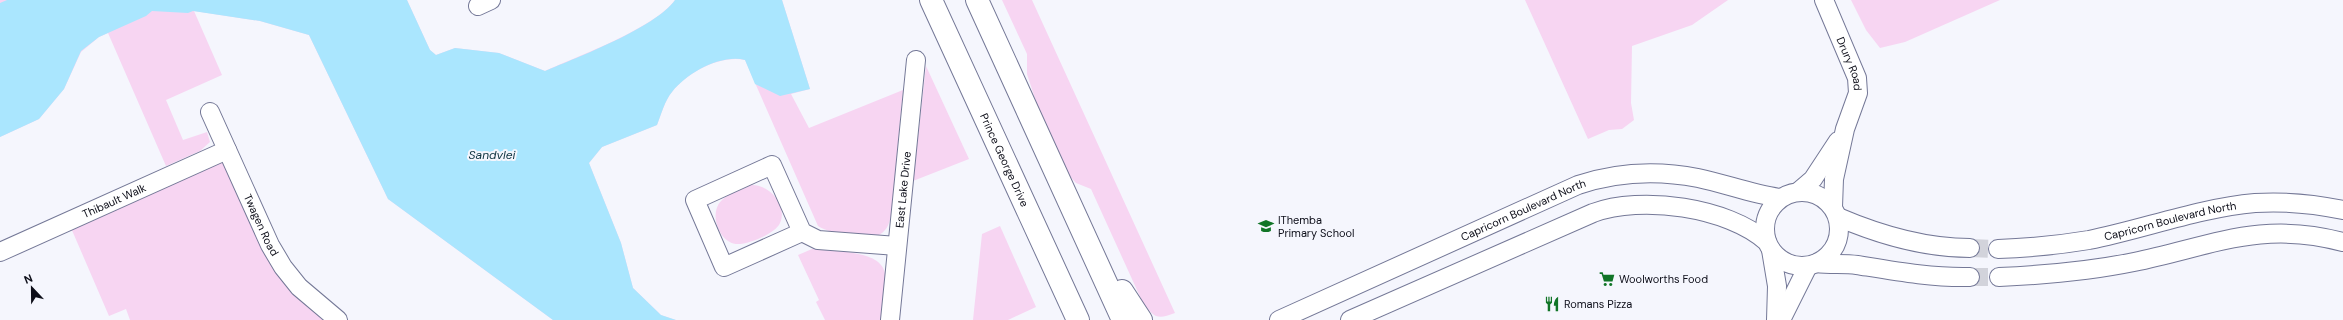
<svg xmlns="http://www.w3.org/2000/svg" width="2343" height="320" viewBox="0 0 2343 320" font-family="'DM Sans',sans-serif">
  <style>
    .green { fill: #f7d5f2 }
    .water { fill: #aae6fe }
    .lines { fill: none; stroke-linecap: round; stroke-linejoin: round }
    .minor-tunnel { stroke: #d2d3db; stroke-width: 18; stroke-dasharray: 18 9; stroke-linecap: butt }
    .minor-casing { stroke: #747897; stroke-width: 20 }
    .major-casing { stroke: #747897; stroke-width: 24 }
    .minor { stroke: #fff; stroke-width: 18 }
    .major { stroke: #fff; stroke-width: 22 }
    .labels { text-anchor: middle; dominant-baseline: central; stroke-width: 4; stroke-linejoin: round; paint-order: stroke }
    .street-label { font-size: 11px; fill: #0c0d18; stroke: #f5f6fd }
    .poi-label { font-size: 11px; fill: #0c0d18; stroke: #f5f6fd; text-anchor: start }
    .water-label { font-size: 12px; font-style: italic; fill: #0e3340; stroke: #f5f6fd }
  </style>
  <rect width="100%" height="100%" fill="#f5f6fd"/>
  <g class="green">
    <path d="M0,0H407L430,50L436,55L455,48L499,53L545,71C578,56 655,28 675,0H782L810,89L791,94L809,128L903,90L891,216C889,225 886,232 877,236C866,240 827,233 818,226L745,60C720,55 688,72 672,92C665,100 661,115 657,125L602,147L589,163L621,243L633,288L661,315L676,320H553L388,199L309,35L260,21L194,11L222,75L166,100L183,140L207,132L210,142L200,151L166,166L108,33L99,37L81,52L64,89L39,119L0,137Z"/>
    <path d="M1002,0H1032L1175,313C1157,320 1154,318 1142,301L1091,189L1076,183L1066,172L1041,117L1027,74V54Z"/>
    <polygon points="1525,0 1728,0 1692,25 1632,46 1631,103 1634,120 1622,129 1609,130 1588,139"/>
    <polygon points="1851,0 2000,0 1905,42 1880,48 1866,30"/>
    <polygon points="926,66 969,159 913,181"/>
    <polygon points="227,150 270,245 338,320 130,320 126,309 109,316 68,221"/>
    <path d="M751,185C769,184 788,205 780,223C776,233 751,243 740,244C720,246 708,214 721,201C728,193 742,190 751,185Z"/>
    <polygon points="1000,226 1036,307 1008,320 973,320 982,234"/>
    <path d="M812,249C832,252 882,249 885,274C886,289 883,305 881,320H825L816,302L819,300L798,255Z"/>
  </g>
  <path class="water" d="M7,0H407L430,50L436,55L455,48L499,53L545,71C578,57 655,28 675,0H782L810,89L780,96L755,84L745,60C721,54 687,73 672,92C665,100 661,115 657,125L602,147L589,163L621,243L633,288L661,315L676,320H553L388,199L309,35L260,21L193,11L188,13L152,11L146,16L99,37L81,51L64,89L39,119L0,137V3Z"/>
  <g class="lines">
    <g class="minor-tunnel">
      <polyline points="1970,248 1998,249"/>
      <polyline points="1970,277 1999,277"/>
    </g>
    <defs>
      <g id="minor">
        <path id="s1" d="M1824,0L1857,78L1858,93L1845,129L1834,179L1833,207"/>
        <polyline points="478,6 491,0"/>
        <path id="s2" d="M210,112L270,245L283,267L299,287L338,320"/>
        <polyline points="1799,191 1813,179 1838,141"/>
        <circle cx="1802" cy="229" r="37"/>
        <path d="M1838,217C1880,235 1924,248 1970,248"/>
        <polyline points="802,232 724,267 695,200 772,165 802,232 818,240 897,246"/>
        <path id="s3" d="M1998,249C2028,248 2059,245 2089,240C2144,229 2199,208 2255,203C2285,201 2314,204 2343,210"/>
        <polyline points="1771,250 1777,286 1776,320"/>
        <path id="s4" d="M0,252L227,150"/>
        <path d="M1817,263C1830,265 1844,263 1857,265C1894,271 1932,278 1970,277"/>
        <path d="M1999,277C2044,275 2090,271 2134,262C2212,246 2261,220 2343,242"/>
        <path id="s5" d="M890,320L916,60"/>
        <path id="s6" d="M1279,320L1578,185C1617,172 1657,170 1698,178C1726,184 1752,194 1780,198"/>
        <path d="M1350,320L1593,213C1641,195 1728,207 1767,242"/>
        <polyline points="1781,320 1808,266"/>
      </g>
      <g id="major">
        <path id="s7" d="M931,0L1078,320"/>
        <polyline points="977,0 1123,320"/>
        <polyline points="1122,291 1141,320"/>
      </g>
    </defs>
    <use href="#minor" class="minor-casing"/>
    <use href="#major" class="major-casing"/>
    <use href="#minor" class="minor"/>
    <use href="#major" class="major"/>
  </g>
  <defs>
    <symbol id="school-bare" viewBox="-9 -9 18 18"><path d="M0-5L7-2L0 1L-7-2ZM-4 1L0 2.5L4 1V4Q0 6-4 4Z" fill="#117527" stroke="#f5f6fd" stroke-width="2.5" paint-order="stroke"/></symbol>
    <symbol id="supermarket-bare" viewBox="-9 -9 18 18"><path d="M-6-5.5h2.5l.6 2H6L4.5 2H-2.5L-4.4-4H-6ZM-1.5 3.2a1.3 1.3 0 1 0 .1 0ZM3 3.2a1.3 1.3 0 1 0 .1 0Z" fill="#117527" stroke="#f5f6fd" stroke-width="2.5" paint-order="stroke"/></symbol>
    <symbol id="restaurant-bare" viewBox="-9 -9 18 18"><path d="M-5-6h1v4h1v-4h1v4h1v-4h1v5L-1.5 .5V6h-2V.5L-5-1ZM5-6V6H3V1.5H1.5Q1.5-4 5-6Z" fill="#117527" stroke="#f5f6fd" stroke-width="2.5" paint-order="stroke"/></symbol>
  </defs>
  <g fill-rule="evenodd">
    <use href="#school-bare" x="1255" y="215" width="22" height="22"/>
    <use href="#supermarket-bare" x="1596" y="268" width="22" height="22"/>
    <use href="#restaurant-bare" x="1541" y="293" width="22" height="22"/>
  </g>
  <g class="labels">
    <g class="street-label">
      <text stroke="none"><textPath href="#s1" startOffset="69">Drury Road</textPath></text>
      <text stroke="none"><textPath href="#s7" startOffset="176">Prince George Drive</textPath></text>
      <text stroke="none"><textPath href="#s5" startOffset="131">East Lake Drive</textPath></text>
      <text stroke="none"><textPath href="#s4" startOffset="125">Thibault Walk</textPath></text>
      <text stroke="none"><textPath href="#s6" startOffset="268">Capricorn Boulevard North</textPath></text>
      <text stroke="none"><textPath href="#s3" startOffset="175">Capricorn Boulevard North</textPath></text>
      <text stroke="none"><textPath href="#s2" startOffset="124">Twagen Road</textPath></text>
    </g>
    <g class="poi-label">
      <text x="1278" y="220">IThemba<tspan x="1278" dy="13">Primary School</tspan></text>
      <text x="1619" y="279">Woolworths Food</text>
      <text x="1564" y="304">Romans Pizza</text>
    </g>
    <g class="water-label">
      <text x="492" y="155">Sandvlei</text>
    </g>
  </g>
  <g transform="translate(32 288) rotate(338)" stroke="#f5f6fd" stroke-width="3" paint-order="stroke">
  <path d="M0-3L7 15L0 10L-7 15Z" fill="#0c0d18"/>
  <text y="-6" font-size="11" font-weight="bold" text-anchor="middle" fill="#0c0d18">N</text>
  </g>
</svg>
